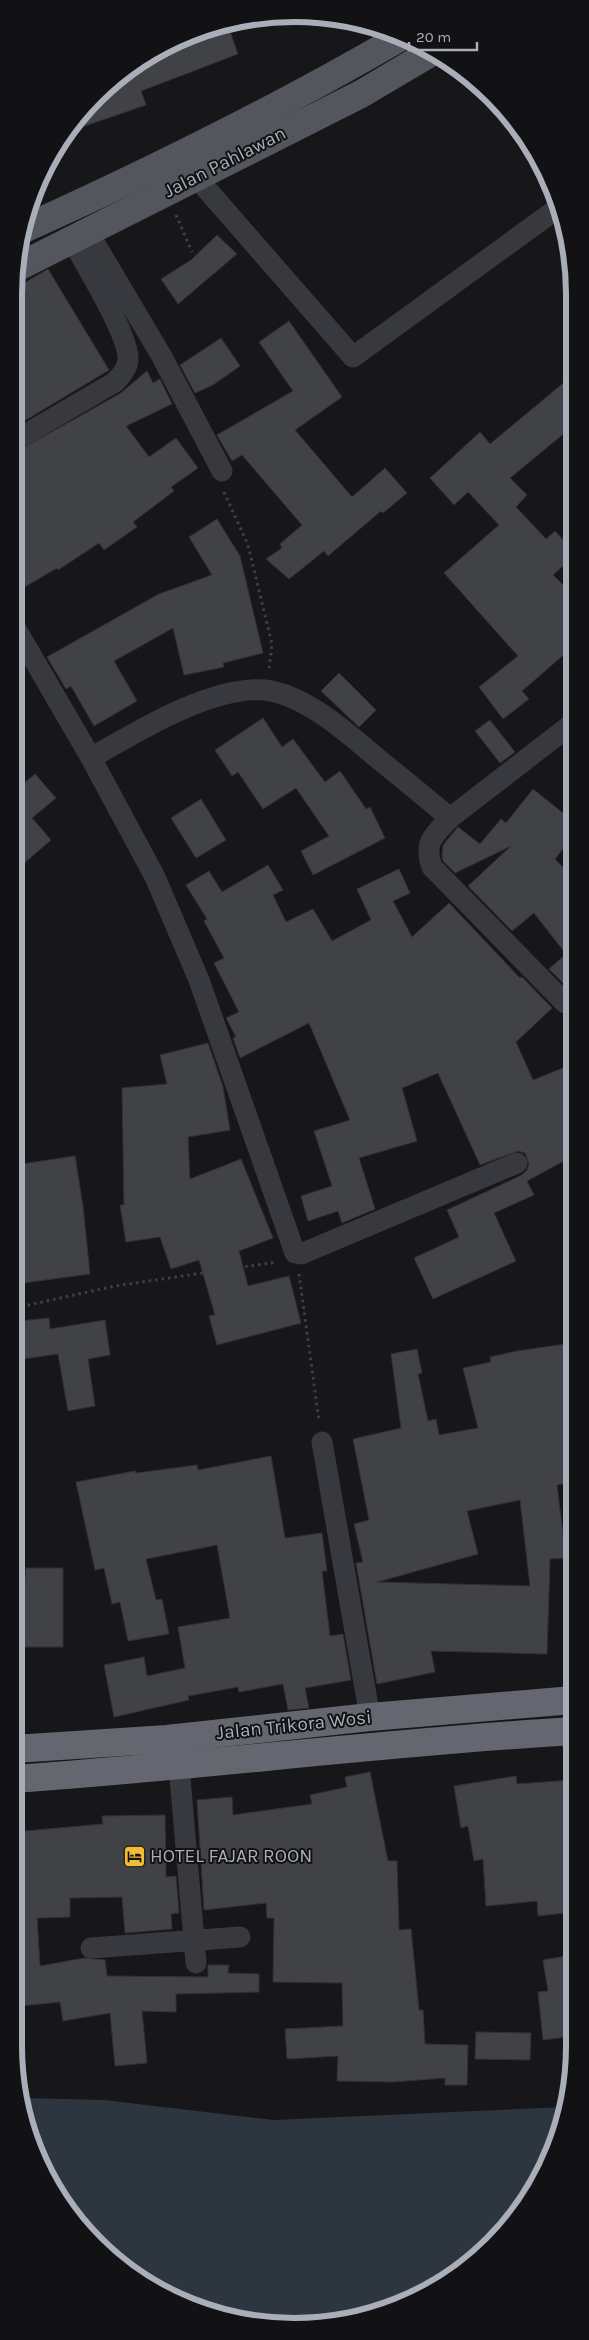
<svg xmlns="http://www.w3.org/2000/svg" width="589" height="2340" viewBox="0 0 589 2340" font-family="Karla,sans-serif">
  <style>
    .water { fill: #2d363e }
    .building { fill: #414246; stroke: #323135; fill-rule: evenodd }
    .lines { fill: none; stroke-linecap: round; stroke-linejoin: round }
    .path { stroke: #3e4045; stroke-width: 3; stroke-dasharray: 2.5 4; stroke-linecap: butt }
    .minor { stroke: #38393e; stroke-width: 21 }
    .major { stroke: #54565d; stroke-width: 28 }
    .highway { stroke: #64676f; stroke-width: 28 }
    .labels { text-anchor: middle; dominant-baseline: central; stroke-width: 4; stroke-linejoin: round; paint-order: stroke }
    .street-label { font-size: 19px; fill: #a9aeb9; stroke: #121214 }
    .poi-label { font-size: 19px; fill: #a9aeb9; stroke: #121214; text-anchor: start }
    .rim { fill: none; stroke: #a9aeb9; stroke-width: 6 }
  </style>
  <rect width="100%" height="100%" fill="#171719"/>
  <polygon class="water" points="24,2098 104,2100 274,2120 565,2107 538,2186 466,2268 367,2317 276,2326 171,2297 84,2231 35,2153"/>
  <g class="building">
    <polygon points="222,23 227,23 238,54 141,91 146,105 73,130 124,72"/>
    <polygon points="217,235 237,254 178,304 161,279 191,260"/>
    <polygon points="48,269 109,370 16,426 16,288"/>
    <polygon points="289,321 342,397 295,430 352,497 385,468 407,493 383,513 381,511 328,556 324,551 289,579 266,559 282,548 280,544 302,525 242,455 232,461 217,435 293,391 259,342"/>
    <polygon points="221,338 240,366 213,385 195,393 180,365"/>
    <polygon points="147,371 153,383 160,379 172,404 126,426 149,457 176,438 198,468 171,487 174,491 133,522 137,527 104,550 99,543 58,570 57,568 16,592 16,452 121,393"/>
    <polygon points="573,375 573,426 510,478 527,495 516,507 546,539 555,531 573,551 573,557 553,575 573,595 573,651 568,651 522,691 529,699 503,719 479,687 518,656 444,573 499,525 468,492 454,505 430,478 480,432 490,444"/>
    <polygon points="217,519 240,556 263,653 223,663 224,667 184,675 173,628 114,661 137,701 94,726 71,686 66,689 47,657 159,594 212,575 189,537"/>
    <polygon points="339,673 376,710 359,727 321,691"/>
    <polygon points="263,718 282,747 293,739 325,782 340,771 366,809 370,807 385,838 313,875 301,851 329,836 296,788 263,809 238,772 232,776 215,750"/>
    <polygon points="490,720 515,752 500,763 475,731"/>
    <polygon points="35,774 56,798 32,818 51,840 15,871 15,791"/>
    <polygon points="533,789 573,821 573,836 555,859 573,878 573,989 571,991 549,969 566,954 534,913 512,931 468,886 511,846 455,873 443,861 442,856 443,845 458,827 480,844 501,819 506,823"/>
    <polygon points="201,799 226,840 196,858 171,818"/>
    <polygon points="268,865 283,890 273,895 286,922 313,909 332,941 371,920 357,889 399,869 410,893 393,901 412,937 449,903 520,978 522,977 552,1008 516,1042 533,1080 573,1064 573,1156 527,1181 534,1195 494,1213 516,1261 433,1299 414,1258 459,1237 447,1210 522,1175 527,1170 529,1164 525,1153 518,1151 480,1165 438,1073 402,1088 417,1141 359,1158 375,1209 342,1223 338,1211 308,1221 301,1196 332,1186 314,1131 350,1120 309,1023 240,1058 233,1038 236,1037 226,1018 239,1012 214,963 224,958 204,921 207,919 186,885 209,871 222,892"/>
    <polygon points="208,1043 223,1087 230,1130 188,1137 190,1179 241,1159 273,1238 239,1251 248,1286 289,1276 301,1323 217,1345 209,1316 215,1315 199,1260 171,1269 160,1237 126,1242 120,1205 124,1205 122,1088 167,1084 160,1055"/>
    <polygon points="75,1156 83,1206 90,1274 15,1284 15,1165"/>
    <polygon points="49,1318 50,1329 105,1320 110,1355 88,1359 95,1406 68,1411 58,1354 23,1359 19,1321"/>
    <path d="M573,1343V1423L563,1424L573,1482L557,1485L566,1558L550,1559L547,1654L431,1651L435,1672L377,1684L356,1563L363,1562L354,1524L369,1520L353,1439L401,1428L391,1354L417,1349L422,1373L418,1374L428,1421L436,1419L439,1435L478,1428L463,1368L491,1362L490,1357L517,1351ZM520,1500L530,1586L377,1582L478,1554L467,1511Z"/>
    <polygon points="271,1456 285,1538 322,1533 327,1571 322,1571 330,1636 343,1634 351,1680 305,1688 309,1708 288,1710 283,1684 239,1692 238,1687 188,1696 189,1700 114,1717 104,1665 144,1657 147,1676 185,1668 178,1627 230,1618 217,1545 146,1559 156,1600 162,1599 169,1634 128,1641 120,1602 112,1604 104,1568 95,1570 76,1482 135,1471 136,1473 197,1465 198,1470"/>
    <polygon points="26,1568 63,1568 63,1647 14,1647 14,1578 25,1578"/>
    <polygon points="370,1772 388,1861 397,1861 399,1930 411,1929 419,2010 423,2010 425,2044 468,2045 467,2085 445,2085 445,2078 393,2082 337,2081 338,2056 287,2059 285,2029 343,2026 342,1983 273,1982 274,1918 267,1918 266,1903 204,1910 197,1800 232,1797 233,1815 312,1804 310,1795 347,1787 345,1777"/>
    <polygon points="516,1776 517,1784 573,1780 573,1912 538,1916 537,1901 486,1906 483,1859 474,1861 468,1826 461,1828 454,1786"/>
    <polygon points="165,1815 166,1877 176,1876 179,1913 171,1914 172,1929 125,1933 122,1897 70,1898 70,1917 37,1918 40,1966 84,1958 105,1960 107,1976 208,1977 208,1965 229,1965 228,1973 259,1974 259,1992 176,1994 176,2012 142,2011 147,2063 115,2066 110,2013 63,2021 60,2002 20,2006 14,1959 14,1953 20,1953 14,1906 14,1832 103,1824 102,1816"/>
    <polygon points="573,1955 573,2036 543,2040 538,1992 548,1991 543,1960"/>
    <polygon points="476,2032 531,2033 530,2060 475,2059"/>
  </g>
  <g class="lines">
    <g class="path">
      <polyline points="176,215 192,252"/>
      <polyline points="224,492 248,545 272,644 269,670"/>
      <polyline points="299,1274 319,1421"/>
      <polyline points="15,1308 115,1286 277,1262"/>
    </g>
    <g class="minor">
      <polyline points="196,177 353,357 558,208"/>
      <polyline points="88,232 161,355 222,471"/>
      <path d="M16,440L115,382C121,376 128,368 128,359C129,335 85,264 72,240"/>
      <path d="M16,629L91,758C136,732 212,685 265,690C306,695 347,733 377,758C402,778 426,798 450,818L573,723"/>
      <polyline points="91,758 155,877 199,980 295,1253 301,1254 517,1163"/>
      <path d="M450,818C434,835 423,842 432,867L565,1003"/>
      <polyline points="322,1442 370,1717"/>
      <polyline points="179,1766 196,1963"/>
      <polyline points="91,1948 240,1937"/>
    </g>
    <g class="major">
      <path d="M26,228C154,170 279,108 401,37"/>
      <polyline points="16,268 361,94 432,52"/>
    </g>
    <g class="highway">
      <polyline points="14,1749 167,1739 370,1717 573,1700"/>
      <path d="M14,1779C201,1766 386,1742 573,1731"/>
    </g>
  </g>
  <defs>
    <symbol id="hotel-square" viewBox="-11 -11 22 22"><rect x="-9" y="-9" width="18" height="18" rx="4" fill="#f3bc36" stroke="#121214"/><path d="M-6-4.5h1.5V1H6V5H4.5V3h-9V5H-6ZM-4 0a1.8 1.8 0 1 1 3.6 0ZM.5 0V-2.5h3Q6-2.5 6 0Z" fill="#111"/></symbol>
  </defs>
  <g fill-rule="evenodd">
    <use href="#hotel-square" x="122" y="1844" width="25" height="25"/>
  </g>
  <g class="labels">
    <g class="street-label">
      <text transform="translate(225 162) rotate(-27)">Jalan Pahlawan</text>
      <text transform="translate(294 1725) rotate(-6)">Jalan Trikora Wosi</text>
    </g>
    <g class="poi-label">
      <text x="150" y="1856">HOTEL FAJAR ROON</text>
    </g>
  </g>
  <path d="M0 0H589V2340H0ZM294 22H294A272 272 0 0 1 566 294V2046A272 272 0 0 1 294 2318H294A272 272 0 0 1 22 2046V294A272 272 0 0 1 294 22Z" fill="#121214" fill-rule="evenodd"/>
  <path class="rim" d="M294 22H294A272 272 0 0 1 566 294V2046A272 272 0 0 1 294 2318H294A272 272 0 0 1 22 2046V294A272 272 0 0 1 294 22Z"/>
  <path d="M409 42v8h68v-8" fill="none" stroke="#a9aeb9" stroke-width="2.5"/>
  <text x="416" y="42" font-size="15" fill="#a9aeb9" stroke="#121214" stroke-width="4" paint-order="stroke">20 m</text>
</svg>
